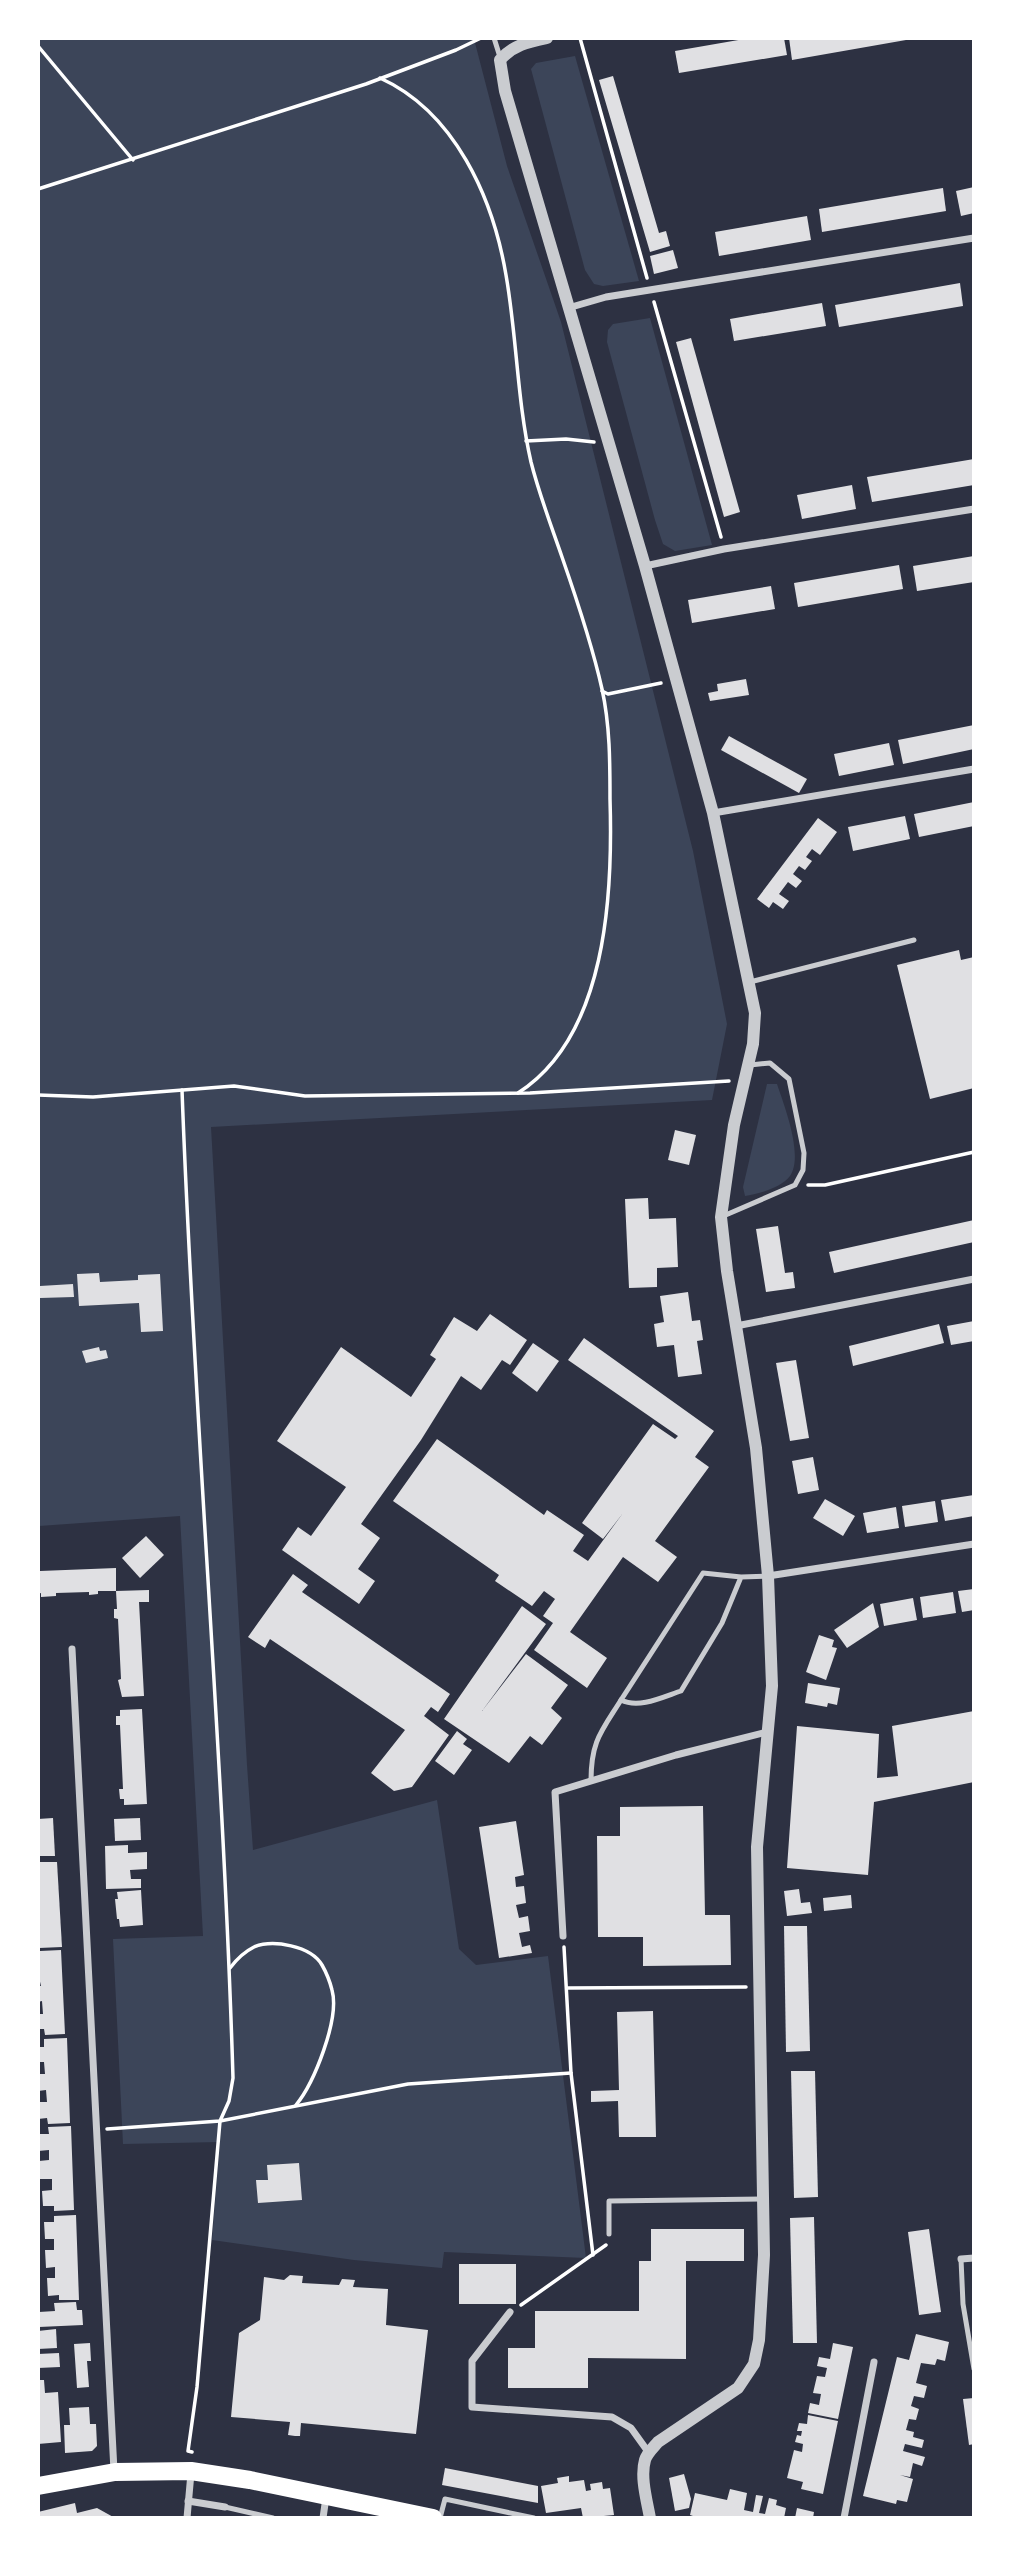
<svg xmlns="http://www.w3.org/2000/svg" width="1012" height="2556" viewBox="0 0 1012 2556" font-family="Arial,sans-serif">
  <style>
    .green { fill: #3c4559 }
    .building { fill: #e0e0e3 }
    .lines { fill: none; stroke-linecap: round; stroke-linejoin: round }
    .path { stroke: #fff; stroke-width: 3.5 }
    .service { stroke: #caccd0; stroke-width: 5 }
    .minor { stroke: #caccd0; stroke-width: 7 }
    .tertiary { stroke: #caccd0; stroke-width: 12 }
    .primary { stroke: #fff; stroke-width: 18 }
  </style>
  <rect width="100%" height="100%" fill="#2d3142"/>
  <g class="green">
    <polygon points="39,39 474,39 507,166 561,322 693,851 727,1024 712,1100 211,1127 247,1765 253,1850 437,1800 459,1949 476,1965 548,1956 586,2258 444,2252 442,2268 354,2260 212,2240 220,2142 123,2144 113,1939 203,1936 180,1516 39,1526"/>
    <polygon points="575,56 639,281 603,286 594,284 585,270 531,69 536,63"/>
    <polygon points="650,318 712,545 675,551 663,544 655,520 607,342 608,330 613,324"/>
    <path d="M767,1084H777C784,1105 804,1156 790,1176C781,1188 758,1194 745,1196L743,1187Z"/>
  </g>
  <g class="building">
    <polygon points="750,38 784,38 787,55 679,73 675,51"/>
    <polygon points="789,38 906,38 906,40 792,60"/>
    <polygon points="613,76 659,233 666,231 670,246 650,252 599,80"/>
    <polygon points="974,187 974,213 961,216 956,191"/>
    <polygon points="943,188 946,211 822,232 819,209"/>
    <polygon points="807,216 811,240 719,256 715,232"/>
    <polygon points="673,250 678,268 654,274 650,256"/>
    <polygon points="960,283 963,306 839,327 835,305"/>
    <polygon points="822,303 826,326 734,341 730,319"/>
    <polygon points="691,338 740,512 724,517 676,342"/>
    <polygon points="974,459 974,485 872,502 867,477"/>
    <polygon points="852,485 856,509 802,519 797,495"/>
    <polygon points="974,556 974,582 917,591 913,566"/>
    <polygon points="899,565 903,589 798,607 794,583"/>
    <polygon points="771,586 775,609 692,623 688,600"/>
    <polygon points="746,679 749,695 710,701 708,693 718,691 717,684"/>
    <polygon points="974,725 974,749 903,764 898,740"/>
    <polygon points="729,736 807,779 799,793 721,750"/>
    <polygon points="889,743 894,765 839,776 834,754"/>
    <polygon points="974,802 974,826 919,837 914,814"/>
    <polygon points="905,816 910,839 853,851 848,827"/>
    <polygon points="818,818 837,832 820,855 812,849 806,857 812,861 805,870 799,866 793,874 802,881 796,888 788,882 779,894 789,901 783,909 773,902 769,908 757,899"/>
    <polygon points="959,950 961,960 974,957 974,1088 930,1099 897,965"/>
    <polygon points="675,1130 696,1135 689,1165 668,1160"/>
    <polygon points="648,1198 649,1219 676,1218 678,1267 657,1268 657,1287 629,1288 625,1199"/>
    <polygon points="974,1220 974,1242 834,1273 829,1252"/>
    <polygon points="778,1226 785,1273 793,1272 795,1288 766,1292 756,1229"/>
    <polygon points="99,1273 100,1282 138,1280 138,1275 160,1274 163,1331 141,1332 139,1303 79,1306 77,1274"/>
    <polygon points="73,1284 74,1297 40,1298 40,1286"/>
    <polygon points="688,1292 692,1321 700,1320 703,1340 697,1341 702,1374 678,1377 674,1345 657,1347 654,1324 664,1322 660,1296"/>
    <polygon points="490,1314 527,1340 510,1365 502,1360 481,1390 461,1376 421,1440 361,1524 380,1538 358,1569 375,1581 359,1604 282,1550 298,1527 311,1536 346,1487 277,1441 341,1347 411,1397 436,1359 430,1355 454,1317 477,1331"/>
    <polygon points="974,1321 974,1341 951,1345 947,1326"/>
    <polygon points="939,1324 944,1343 853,1366 849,1346"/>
    <polygon points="584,1338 714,1431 695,1457 709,1467 655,1541 677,1557 658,1582 623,1557 570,1632 607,1658 587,1688 534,1650 553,1623 543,1616 555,1599 544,1591 532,1606 495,1581 499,1575 393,1501 437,1439 544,1515 547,1510 584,1535 573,1551 588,1561 623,1513 603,1539 582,1523 653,1424 675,1439 678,1436 568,1360"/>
    <polygon points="533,1343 559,1361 537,1392 512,1373"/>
    <polygon points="99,1347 100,1351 106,1350 108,1358 86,1363 82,1351"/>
    <polygon points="796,1360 809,1438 790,1441 776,1363"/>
    <polygon points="813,1457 819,1490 798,1494 792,1461"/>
    <polygon points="974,1495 974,1516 945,1521 941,1500"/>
    <polygon points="825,1499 855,1516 843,1536 813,1518"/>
    <polygon points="935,1501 938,1522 905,1527 902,1506"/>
    <polygon points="896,1507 899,1528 867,1533 863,1513"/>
    <polygon points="146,1536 164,1555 140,1578 122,1558"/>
    <polygon points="116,1568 116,1591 98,1591 98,1594 89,1595 89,1592 56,1593 56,1596 41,1597 41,1593 38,1594 40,1571"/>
    <polygon points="293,1574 308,1585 302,1592 450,1694 438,1712 431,1707 424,1716 449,1735 412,1787 394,1791 371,1773 405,1730 270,1639 265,1648 248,1637"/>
    <polygon points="974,1589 974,1610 962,1612 958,1591"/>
    <polygon points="149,1590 149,1602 139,1602 144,1696 122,1697 118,1680 121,1679 118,1619 114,1618 114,1609 117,1609 116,1591"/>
    <polygon points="953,1592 956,1613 923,1618 920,1597"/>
    <polygon points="913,1598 917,1620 884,1626 880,1604"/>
    <polygon points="873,1603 879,1627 847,1648 834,1630"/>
    <polygon points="522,1606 546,1624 482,1711 526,1654 568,1685 551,1708 562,1718 542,1745 530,1736 509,1763 444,1719"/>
    <polygon points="819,1635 834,1640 832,1647 837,1648 826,1680 806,1672"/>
    <polygon points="808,1683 840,1688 837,1705 828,1703 827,1707 805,1703"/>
    <polygon points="142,1709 147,1804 124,1805 124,1799 120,1799 119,1789 123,1789 120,1725 116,1725 116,1716 120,1716 120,1710"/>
    <polygon points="974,1711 974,1782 874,1802 868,1875 787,1868 797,1726 879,1734 877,1778 898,1776 892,1726"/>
    <polygon points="457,1731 467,1739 463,1744 472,1750 454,1775 435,1761"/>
    <polygon points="703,1806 705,1915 730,1915 731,1965 643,1966 643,1937 598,1937 597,1836 620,1836 620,1807"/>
    <polygon points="53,1818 55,1856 38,1856 38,1819"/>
    <polygon points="140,1818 141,1840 115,1841 114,1819"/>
    <polygon points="516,1821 524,1875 515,1877 516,1887 524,1886 526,1903 516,1905 519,1918 528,1916 530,1931 519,1933 522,1947 530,1945 532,1953 499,1958 479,1827"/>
    <polygon points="128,1845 128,1853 147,1852 147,1869 130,1870 131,1879 141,1879 141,1888 106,1889 105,1846"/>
    <polygon points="38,1862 57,1862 62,1947 39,1948"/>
    <polygon points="799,1889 801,1903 810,1902 812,1913 787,1916 784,1891"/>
    <polygon points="141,1890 143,1925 120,1927 119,1919 117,1919 115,1899 118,1899 117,1892"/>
    <polygon points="851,1895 852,1908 824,1911 823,1898"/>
    <polygon points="784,1926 807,1926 810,2051 786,2052"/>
    <polygon points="61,1950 65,2034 45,2035 44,2029 38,2029 38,2014 43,2014 42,2001 38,2002 38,1986 41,1986 38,1973 40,1951"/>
    <polygon points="653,2011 656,2137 619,2137 618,2101 591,2102 591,2091 619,2090 617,2012"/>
    <polygon points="67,2038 70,2123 48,2124 47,2118 38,2119 38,2102 47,2102 46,2090 38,2091 38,2074 45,2074 44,2062 38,2062 38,2047 44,2047 44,2039"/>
    <polygon points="791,2071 815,2071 818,2197 794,2198"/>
    <polygon points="71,2126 74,2210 54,2211 54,2206 43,2206 42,2191 52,2190 52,2179 40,2179 39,2161 49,2160 49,2150 38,2151 38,2134 49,2134 48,2127"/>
    <polygon points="299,2163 302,2200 258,2203 256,2180 268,2180 267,2165"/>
    <polygon points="76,2215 79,2300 59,2300 59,2295 48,2296 47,2278 55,2278 55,2267 46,2268 45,2250 54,2250 54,2239 45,2239 44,2222 54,2222 54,2216"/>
    <polygon points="814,2217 817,2343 793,2343 790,2218"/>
    <polygon points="651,2229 744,2229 744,2261 686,2261 686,2359 588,2358 588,2388 508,2388 508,2348 535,2348 535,2311 639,2311 639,2261 651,2261"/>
    <polygon points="929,2229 941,2312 919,2315 908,2232"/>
    <rect x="459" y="2264" width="57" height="40"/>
    <polygon points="290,2275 303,2276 302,2283 339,2285 342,2279 355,2280 353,2287 388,2289 386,2325 428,2330 416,2434 301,2423 300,2436 295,2436 288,2435 290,2422 231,2417 239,2333 260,2320 264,2277 284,2280"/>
    <polygon points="76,2302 77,2310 82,2310 83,2325 39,2327 39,2312 55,2311 54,2303"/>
    <polygon points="56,2329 57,2348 38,2349 38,2331"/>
    <polygon points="916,2334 949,2342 945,2361 937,2359 935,2365 921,2363 916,2383 927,2386 924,2398 914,2396 911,2406 919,2409 916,2420 909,2419 906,2430 914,2432 913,2437 924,2440 922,2448 905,2444 903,2451 925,2457 922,2466 913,2463 910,2477 900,2475 913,2479 907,2502 897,2500 896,2504 863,2496 897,2357 909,2360"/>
    <polygon points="90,2343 91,2361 87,2361 89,2387 77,2388 74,2344"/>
    <polygon points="833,2343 853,2347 838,2419 808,2413 810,2403 819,2405 821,2394 813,2393 817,2376 825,2377 827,2368 817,2366 819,2357 830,2359"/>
    <polygon points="59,2353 60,2367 38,2368 38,2354"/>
    <polygon points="38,2380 44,2380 45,2393 58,2392 61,2442 38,2444"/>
    <polygon points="974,2398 974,2444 969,2445 963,2399"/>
    <polygon points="89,2407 90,2424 96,2424 97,2446 92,2451 65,2453 64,2425 70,2425 69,2408"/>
    <polygon points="808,2415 838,2421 823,2494 801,2489 803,2482 787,2478 794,2450 802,2452 803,2444 795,2442 797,2435 801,2436 802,2431 797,2431 799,2423 807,2424"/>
    <polygon points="445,2468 538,2486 538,2503 442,2485"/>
    <polygon points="684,2474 691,2499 689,2508 675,2511 669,2478"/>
    <polygon points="569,2476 569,2482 584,2480 586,2491 591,2490 590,2484 602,2482 603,2489 610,2488 614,2515 583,2518 581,2508 546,2513 541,2486 558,2483 557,2478"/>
    <polygon points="730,2489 747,2493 744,2510 753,2512 756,2495 763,2496 759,2513 765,2514 769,2498 777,2500 776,2505 786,2508 784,2518 699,2518 690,2515 695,2493 727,2500"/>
    <polygon points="75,2503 77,2513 97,2508 115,2518 38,2518 38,2512"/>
    <polygon points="797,2508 814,2512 813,2518 795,2518"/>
  </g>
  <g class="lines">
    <g class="path">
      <polyline points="580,38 647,278"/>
      <polyline points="38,46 133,160"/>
      <path d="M380,78C455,112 493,198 506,275C517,338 517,400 531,462C539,494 551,525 562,557C577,600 592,644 602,689C610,725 610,763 610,799C613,894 607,1036 518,1093"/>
      <polyline points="38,189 366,84 456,50 481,38"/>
      <polyline points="654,302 721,537"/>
      <polyline points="526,441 566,439 594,442"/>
      <polyline points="602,691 608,694 661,683"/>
      <path d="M182,1090C194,1420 223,1748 233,2078L229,2101L220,2121L197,2387L188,2451L192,2452"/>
      <polyline points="38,1095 93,1097 234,1086 305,1096 530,1093 729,1081"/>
      <polyline points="808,1185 825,1185 974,1152"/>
      <polyline points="564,1947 571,2073 593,2255"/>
      <path d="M230,1968C236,1960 244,1952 254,1947C273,1939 311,1946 322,1965C326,1972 330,1982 332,1990C340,2019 314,2083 296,2105"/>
      <polyline points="568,1988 746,1987"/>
      <polyline points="107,2129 220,2121 408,2084 571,2073"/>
      <polyline points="521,2305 606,2245"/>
    </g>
    <g class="service">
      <polyline points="494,38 500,57"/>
      <polyline points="750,982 914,940"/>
      <polyline points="721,1217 795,1185 803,1170 804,1153 789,1079 770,1063 750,1065"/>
      <path d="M741,1577L722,1623L681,1691C663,1697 639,1709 621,1700L703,1573L741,1577L768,1576"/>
      <path d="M591,1781C591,1741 601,1732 621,1700"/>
      <polyline points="609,2234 609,2201 762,2199"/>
      <polyline points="961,2259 963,2304 974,2369"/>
      <polyline points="225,2507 273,2518"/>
      <polyline points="440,2518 445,2499 534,2518"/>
    </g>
    <g class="minor">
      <polyline points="568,308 606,297 974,238"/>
      <polyline points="645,566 724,549 974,509"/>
      <polyline points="713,813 974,769"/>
      <polyline points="736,1326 974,1279"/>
      <polyline points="768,1576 974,1544"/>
      <polyline points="72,1649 114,2471"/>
      <polyline points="563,1936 555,1792 676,1755 767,1732"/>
      <polyline points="961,2259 974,2258"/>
      <polyline points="510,2312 472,2361 472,2407 612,2417 631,2428 649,2453"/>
      <polyline points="188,2501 225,2507"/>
      <polyline points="187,2518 191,2473"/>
      <polyline points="323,2518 326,2497"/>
      <polyline points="844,2518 874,2362"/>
    </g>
    <path class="tertiary" d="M547,38C528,42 513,45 500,60L505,91L645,566L713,813L755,1013L753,1044L734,1125L721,1217L727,1271L756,1448L768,1576L772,1686L757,1847L764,2255L759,2340L754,2364L738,2388L658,2442C654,2447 647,2453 645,2460C640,2477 647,2501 650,2518"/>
    <polyline class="primary" points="38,2486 115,2472 191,2471 250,2480 433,2518"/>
  </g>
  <rect width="1012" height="2556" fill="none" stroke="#ffffff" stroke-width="80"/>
</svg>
